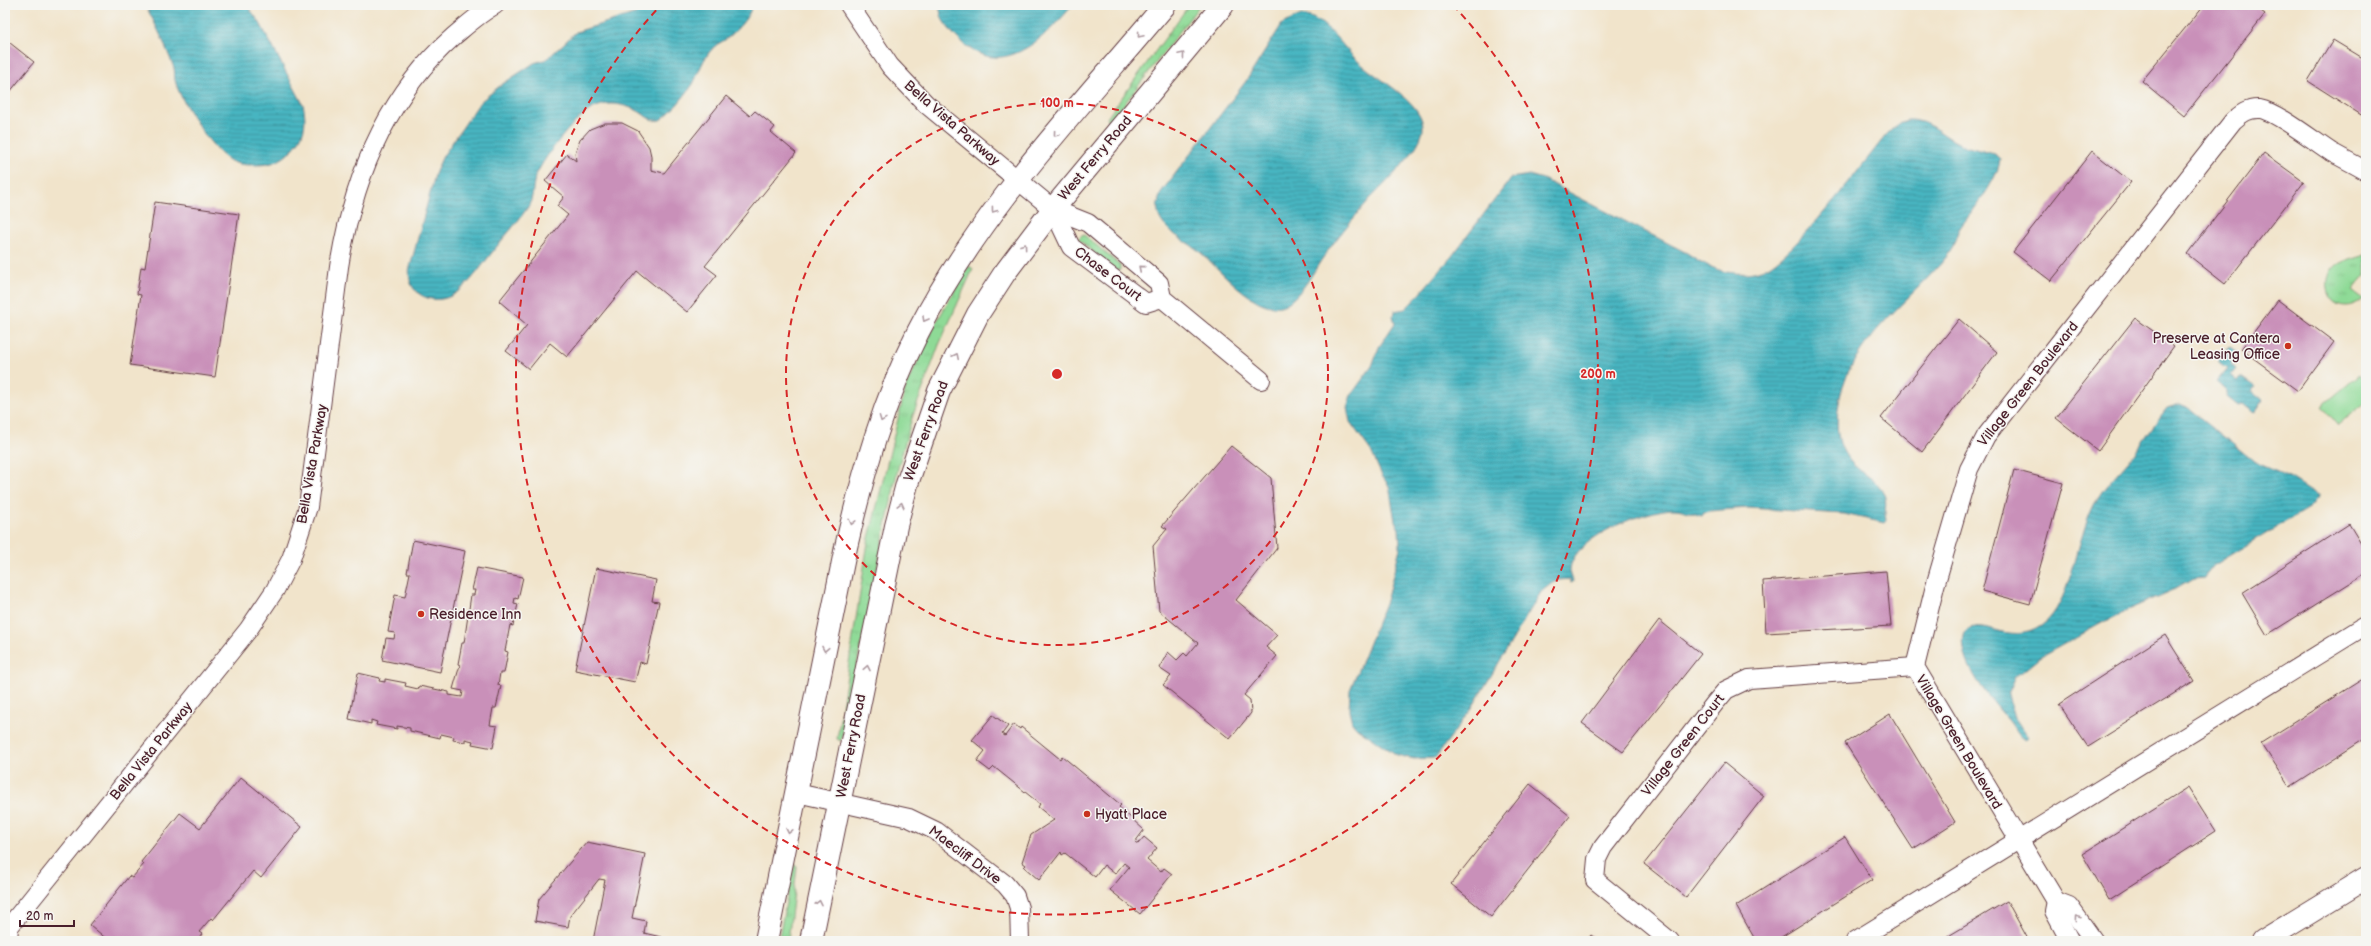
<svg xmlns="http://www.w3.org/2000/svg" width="2371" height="946" viewBox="0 0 2371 946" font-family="'Balsamiq Sans',sans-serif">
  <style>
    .grass { fill: url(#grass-tufts); stroke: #6c7c60 }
    .garden { fill: #8eda96; stroke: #6c7c60 }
    .water { fill: url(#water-rules); stroke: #486a76 }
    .building { fill: #c990b9 }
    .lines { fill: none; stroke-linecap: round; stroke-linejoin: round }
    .minor-casing { stroke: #633d43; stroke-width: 20 }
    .secondary-casing { stroke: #633d43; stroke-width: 24 }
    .minor { stroke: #fff; stroke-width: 18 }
    .secondary { stroke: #fff; stroke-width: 22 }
    .oneway { stroke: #ae9aa0 }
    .ring { fill: none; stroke: #d62828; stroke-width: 2; stroke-dasharray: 7 5 }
    .poi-dot { fill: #c8321e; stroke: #f6f6f2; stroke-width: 1.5 }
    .labels { text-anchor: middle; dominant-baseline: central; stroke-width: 3; stroke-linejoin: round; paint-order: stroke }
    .street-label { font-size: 14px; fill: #4a1f2b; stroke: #f6f6f2 }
    .poi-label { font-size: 14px; fill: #4a1f2b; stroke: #f6f6f2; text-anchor: start }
    .centre { fill: #d62828; stroke: #f6f6f2; stroke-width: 2 }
    .ring-label { font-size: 12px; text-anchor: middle; font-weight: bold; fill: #d62828; stroke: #f6f6f2; stroke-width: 3; stroke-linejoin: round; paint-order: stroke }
  </style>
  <defs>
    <pattern id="grass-tufts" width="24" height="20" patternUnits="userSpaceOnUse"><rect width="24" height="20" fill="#8eda96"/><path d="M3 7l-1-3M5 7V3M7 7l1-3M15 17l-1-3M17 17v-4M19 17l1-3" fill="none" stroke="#7cbb81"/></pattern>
    <pattern id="water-rules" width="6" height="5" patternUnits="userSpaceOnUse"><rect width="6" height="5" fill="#47b5c1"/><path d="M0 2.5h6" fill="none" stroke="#3d939d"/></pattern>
  </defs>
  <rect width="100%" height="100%" fill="#f6f6f2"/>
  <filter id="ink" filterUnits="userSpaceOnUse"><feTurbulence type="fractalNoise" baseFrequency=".025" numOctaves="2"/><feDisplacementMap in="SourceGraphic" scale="8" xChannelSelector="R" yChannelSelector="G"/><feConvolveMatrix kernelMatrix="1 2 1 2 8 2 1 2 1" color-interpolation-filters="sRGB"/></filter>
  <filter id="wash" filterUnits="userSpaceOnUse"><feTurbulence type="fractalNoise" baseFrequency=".012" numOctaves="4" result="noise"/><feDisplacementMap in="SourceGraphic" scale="16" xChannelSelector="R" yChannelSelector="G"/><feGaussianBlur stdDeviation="0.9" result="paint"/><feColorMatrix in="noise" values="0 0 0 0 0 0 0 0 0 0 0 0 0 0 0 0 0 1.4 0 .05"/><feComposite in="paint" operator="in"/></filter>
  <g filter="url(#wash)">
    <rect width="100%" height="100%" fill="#f1e4cb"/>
    <g class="grass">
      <polygon points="1189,5 1200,5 1110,123 1107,118"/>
      <polygon points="1083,234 1120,265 1120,270 1115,270 1078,239"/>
      <path d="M2366,254V276L2353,291L2364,299C2359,302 2352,306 2346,306C2325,305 2322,276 2337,265C2344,260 2357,257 2366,254Z"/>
      <polygon points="969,266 973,269 939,345 912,418 898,468 841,741 837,739 868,542 906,386 937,321"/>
      <polygon points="794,864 797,867 788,941 778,941"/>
    </g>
    <polygon class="garden" points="2359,375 2366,384 2366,401 2338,425 2322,406"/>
    <g class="water">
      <path d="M145,5H247L260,23L303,104C307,122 305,135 293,149C282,161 272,165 255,165C246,165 237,165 229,160C212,150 179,100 175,80C174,77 175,72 174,68C166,47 156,24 145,5Z"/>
      <path d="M662,5H752C751,15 737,30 729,37C724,41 718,43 714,47C702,59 700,71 693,84C685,96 672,112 660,120C649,122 645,114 636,110C620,103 605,101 590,110C571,122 546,155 536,175C532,185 534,198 528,207C518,222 505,236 494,250C483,264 471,283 456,293C447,299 436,302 425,297C413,292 409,283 409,271L436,171L443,156L480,102L501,85L534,63L547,59L576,32Z"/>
      <path d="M938,5H1073C1033,52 989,86 944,22C940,16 941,10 938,5Z"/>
      <path d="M1301,15C1326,17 1341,46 1358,61C1375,78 1421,100 1423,126C1425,147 1383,185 1369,200C1352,220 1334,241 1320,262C1312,275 1296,303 1280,306C1253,312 1215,263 1195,248C1173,233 1147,222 1162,191L1246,81L1282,24Z"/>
      <path d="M1908,120C1927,119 1942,135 1958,143C1970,149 1984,150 1996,155L2000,160C1998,179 1974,210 1962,225C1955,234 1955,246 1948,255C1916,296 1859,334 1843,386C1837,406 1833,435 1845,454C1859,478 1891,479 1885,512C1885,516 1887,519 1885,523L1844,514L1748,508L1709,511L1704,513L1702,516C1693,514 1684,509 1673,509C1646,510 1572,537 1570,570C1570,574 1573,579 1573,582L1571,583L1570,579L1559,580L1552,583L1541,592L1470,711L1435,758L1414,759L1397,755L1357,728L1352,722L1349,710L1350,690L1387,598L1400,548L1399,529L1395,521L1389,486L1382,476L1371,451L1350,422L1347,407L1351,395L1372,366L1379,347L1395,323L1393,316L1394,311L1405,309L1413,301L1452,256L1511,178L1529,175L1543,179L1687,253C1710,269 1733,279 1761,270C1791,261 1863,163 1887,134L1899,123Z"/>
      <polygon points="2229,346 2238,353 2230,364 2236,369 2231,375 2238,381 2241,377 2255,387 2252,391 2263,400 2254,413 2243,404 2238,405 2227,396 2227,391 2216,382 2227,369 2217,362"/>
      <path d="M2180,404L2187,407L2255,462L2291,478L2319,496L2310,507L2213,566L2208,570L2204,578L2193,579L2176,589L2118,614L2039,658L2016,677L2008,695L2015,718L2028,737L2025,740C2018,737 2014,727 2009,721C1992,701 1955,661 1965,632C1981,613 2015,653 2048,620C2072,595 2077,538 2094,505C2102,488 2117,474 2129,460C2142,443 2153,425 2167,408Z"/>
    </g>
    <g id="blocks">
      <g class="building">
        <polygon points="2204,5 2253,5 2265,14 2184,116 2142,81"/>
        <polygon points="5,39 34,62 5,98"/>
        <polygon points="2333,40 2366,60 2366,118 2308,81"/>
        <polygon points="726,96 750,116 755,111 775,127 771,132 796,153 705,266 717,275 687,312 637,271 567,357 550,343 529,369 506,351 527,325 499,301 568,215 557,206 564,197 545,181 567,154 576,161 575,153 580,140 590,129 605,123 622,123 638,131 649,147 651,156 651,170 664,173"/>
        <polygon points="2092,151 2131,182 2051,281 2013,252"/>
        <polygon points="2264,153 2304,182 2225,284 2187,254"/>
        <polygon points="155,202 239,214 215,377 130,365 141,295 137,294 141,267 145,268"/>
        <polygon points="2278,300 2334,342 2298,391 2241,349"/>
        <polygon points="2135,318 2174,346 2098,451 2056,418"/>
        <polygon points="1959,319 1997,352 1922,452 1881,418"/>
        <polygon points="1231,446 1271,478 1277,548 1236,600 1277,635 1266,647 1277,656 1244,695 1250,700 1251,713 1230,739 1163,685 1171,676 1159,668 1168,652 1177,660 1184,653 1187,656 1198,643 1159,611 1153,546 1167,529 1162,526"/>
        <polygon points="2014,470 2063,483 2030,604 1982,591"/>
        <polygon points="2349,524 2366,552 2366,573 2267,635 2242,593"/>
        <polygon points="413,540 465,551 440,672 382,660 386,638 394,639 395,633 388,632 395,595 405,597 410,573 407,573"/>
        <polygon points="477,568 523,577 518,599 515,598 514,603 518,604 513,626 510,625 505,651 508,652 504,673 500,673 498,685 501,686 496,708 493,708 490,725 497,726 493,748 472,744 473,741 465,739 465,742 453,740 454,737 441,734 440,738 410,731 410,728 397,726 397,729 376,725 377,722 371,720 371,724 349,719 358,673 380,678 379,681 385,682 385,679 406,683 405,686 418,689 419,686 449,692 449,695 462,697 463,691 453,689 460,665 458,664 462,643 464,643 471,595 474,595 475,590 472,590"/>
        <polygon points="596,568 656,580 652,601 659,602 646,664 640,662 635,682 575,670"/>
        <polygon points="1886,571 1891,626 1766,633 1763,581"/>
        <polygon points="1659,620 1701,654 1623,752 1582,723"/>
        <polygon points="2165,635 2194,681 2088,747 2059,704"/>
        <polygon points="2366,677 2366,738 2290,787 2261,743"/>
        <polygon points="1890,714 1955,822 1913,849 1845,743"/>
        <polygon points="993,715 1008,726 1002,734 1005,736 1014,724 1020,729 1021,727 1060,759 1062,756 1121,805 1119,807 1144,830 1135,842 1138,844 1144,837 1157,848 1147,860 1161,872 1164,868 1172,874 1140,914 1110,890 1129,867 1124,863 1115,874 1104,865 1095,877 1065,853 1062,855 1061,852 1039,880 1024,867 1026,865 1022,862 1031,835 1054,820 1038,807 1040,804 994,767 990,771 977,761 985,751 972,740"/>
        <polygon points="1724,763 1764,796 1686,897 1644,864"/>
        <polygon points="241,777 302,827 261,878 253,871 213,920 211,918 199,932 202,934 197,941 109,941 90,925 129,876 132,878 144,864 141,862 180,813 200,828"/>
        <polygon points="1530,784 1570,816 1491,917 1451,884"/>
        <polygon points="2188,787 2216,831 2109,900 2082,854"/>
        <polygon points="1845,837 1872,880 1775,941 1756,941 1736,906"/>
        <polygon points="587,842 645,854 632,918 646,921 644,933 661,937 660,941 593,941 605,880 599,879 570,916 568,927 535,921 539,899"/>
        <polygon points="2007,901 2029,941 1940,941 1967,925"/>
        <polygon points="1591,935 1599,941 1586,941"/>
      </g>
    </g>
  </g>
  <g filter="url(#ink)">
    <use href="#blocks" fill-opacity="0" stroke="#633d43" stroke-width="1"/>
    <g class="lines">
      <defs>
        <g id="minor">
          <polyline points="849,5 890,66 926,104 1053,209 1088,223 1159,283 1162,298 1261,380"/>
          <polyline points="1053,209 1071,247 1146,303 1162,298"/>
          <polyline points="797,793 909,818 936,831 1005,884 1015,896 1019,908 1020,941"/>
          <polyline points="2056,901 2054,911 2070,941"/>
          <path d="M8,941L9,927L248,630L275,590L291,559L308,507L339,267C353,179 386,96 454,36C467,25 480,13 495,5"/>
          <polyline points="1670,941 1595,880 1597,859 1603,847 1715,703 1726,690 1749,679 1915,667"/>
          <polyline points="1855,941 2366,625"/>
          <path d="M2094,941L2069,906L2056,901L1915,667L1935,586L1969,469L1986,436L2233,121C2241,114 2248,108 2260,109C2277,112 2314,141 2331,152C2342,158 2354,164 2366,171"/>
        </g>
        <g id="secondary">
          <path d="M766,941L846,547C863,473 884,399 918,332C980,210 1078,109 1165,5"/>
          <polyline points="811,941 896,526 907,484 939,391 978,314 1004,274 1053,209 1223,5"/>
          <polyline points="2263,941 2366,878"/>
        </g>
      </defs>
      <use href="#minor" class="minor-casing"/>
      <use href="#secondary" class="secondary-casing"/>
      <use href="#minor" class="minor"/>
      <use href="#secondary" class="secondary"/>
    </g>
    <defs><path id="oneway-chevron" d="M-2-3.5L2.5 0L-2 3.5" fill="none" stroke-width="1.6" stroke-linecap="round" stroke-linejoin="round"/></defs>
    <g class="oneway">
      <use href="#oneway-chevron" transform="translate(1140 35) rotate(130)"/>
      <use href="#oneway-chevron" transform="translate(1182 55) rotate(-50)"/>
      <use href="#oneway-chevron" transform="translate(1056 134) rotate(130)"/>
      <use href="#oneway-chevron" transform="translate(994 210) rotate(127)"/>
      <use href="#oneway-chevron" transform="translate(1024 246) rotate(-54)"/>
      <use href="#oneway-chevron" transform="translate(1141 268) rotate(-140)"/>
      <use href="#oneway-chevron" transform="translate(925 319) rotate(119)"/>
      <use href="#oneway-chevron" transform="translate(956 356) rotate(-64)"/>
      <use href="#oneway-chevron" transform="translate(882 419) rotate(111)"/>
      <use href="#oneway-chevron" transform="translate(901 505) rotate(-76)"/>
      <use href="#oneway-chevron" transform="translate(852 522) rotate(104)"/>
      <use href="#oneway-chevron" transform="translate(825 649) rotate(101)"/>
      <use href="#oneway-chevron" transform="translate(867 668) rotate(-79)"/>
      <use href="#oneway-chevron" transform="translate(789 831) rotate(102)"/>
      <use href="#oneway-chevron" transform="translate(819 903) rotate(-78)"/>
      <use href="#oneway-chevron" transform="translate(2077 918) rotate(-125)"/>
    </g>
  </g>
  <g class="ring">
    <circle cx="1057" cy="374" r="271"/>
    <path d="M1453 5A541 541 0 1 1 661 5"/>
  </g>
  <g class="poi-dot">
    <circle cx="2288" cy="346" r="4"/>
    <circle cx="421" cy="614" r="4"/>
    <circle cx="1087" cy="814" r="4"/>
  </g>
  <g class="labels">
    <g class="street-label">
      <text transform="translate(952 123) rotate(41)">Bella Vista Parkway</text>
      <text transform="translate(1095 158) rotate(-50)">West Ferry Road</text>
      <text transform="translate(1108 274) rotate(37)">Chase Court</text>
      <text transform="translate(2028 384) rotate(-52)">Village Green Boulevard</text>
      <text transform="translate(926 431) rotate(-70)">West Ferry Road</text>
      <text transform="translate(312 464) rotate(-80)">Bella Vista Parkway</text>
      <text transform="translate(1959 742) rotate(59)">Village Green Boulevard</text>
      <text transform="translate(1683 745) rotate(-52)">Village Green Court</text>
      <text transform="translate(851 746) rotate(-79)">West Ferry Road</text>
      <text transform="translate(151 751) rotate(-51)">Bella Vista Parkway</text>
      <text transform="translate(965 855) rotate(37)">Maecliff Drive</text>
    </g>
    <g class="poi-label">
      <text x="2280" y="338" text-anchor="end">Preserve at Cantera<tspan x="2280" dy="16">Leasing Office</tspan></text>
      <text x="429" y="614">Residence Inn</text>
      <text x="1095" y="814">Hyatt Place</text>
    </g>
  </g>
  <circle cx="1057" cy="374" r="6" class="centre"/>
  <g class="ring-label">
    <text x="1057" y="107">100 m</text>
    <text x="1598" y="378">200 m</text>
  </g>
  <rect width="2371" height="946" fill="none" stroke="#f6f6f2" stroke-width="20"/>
  <path d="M20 920v6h54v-6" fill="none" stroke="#4a1f2b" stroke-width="2"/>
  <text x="26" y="920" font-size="12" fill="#4a1f2b" stroke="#f6f6f2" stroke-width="3" paint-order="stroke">20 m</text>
</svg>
